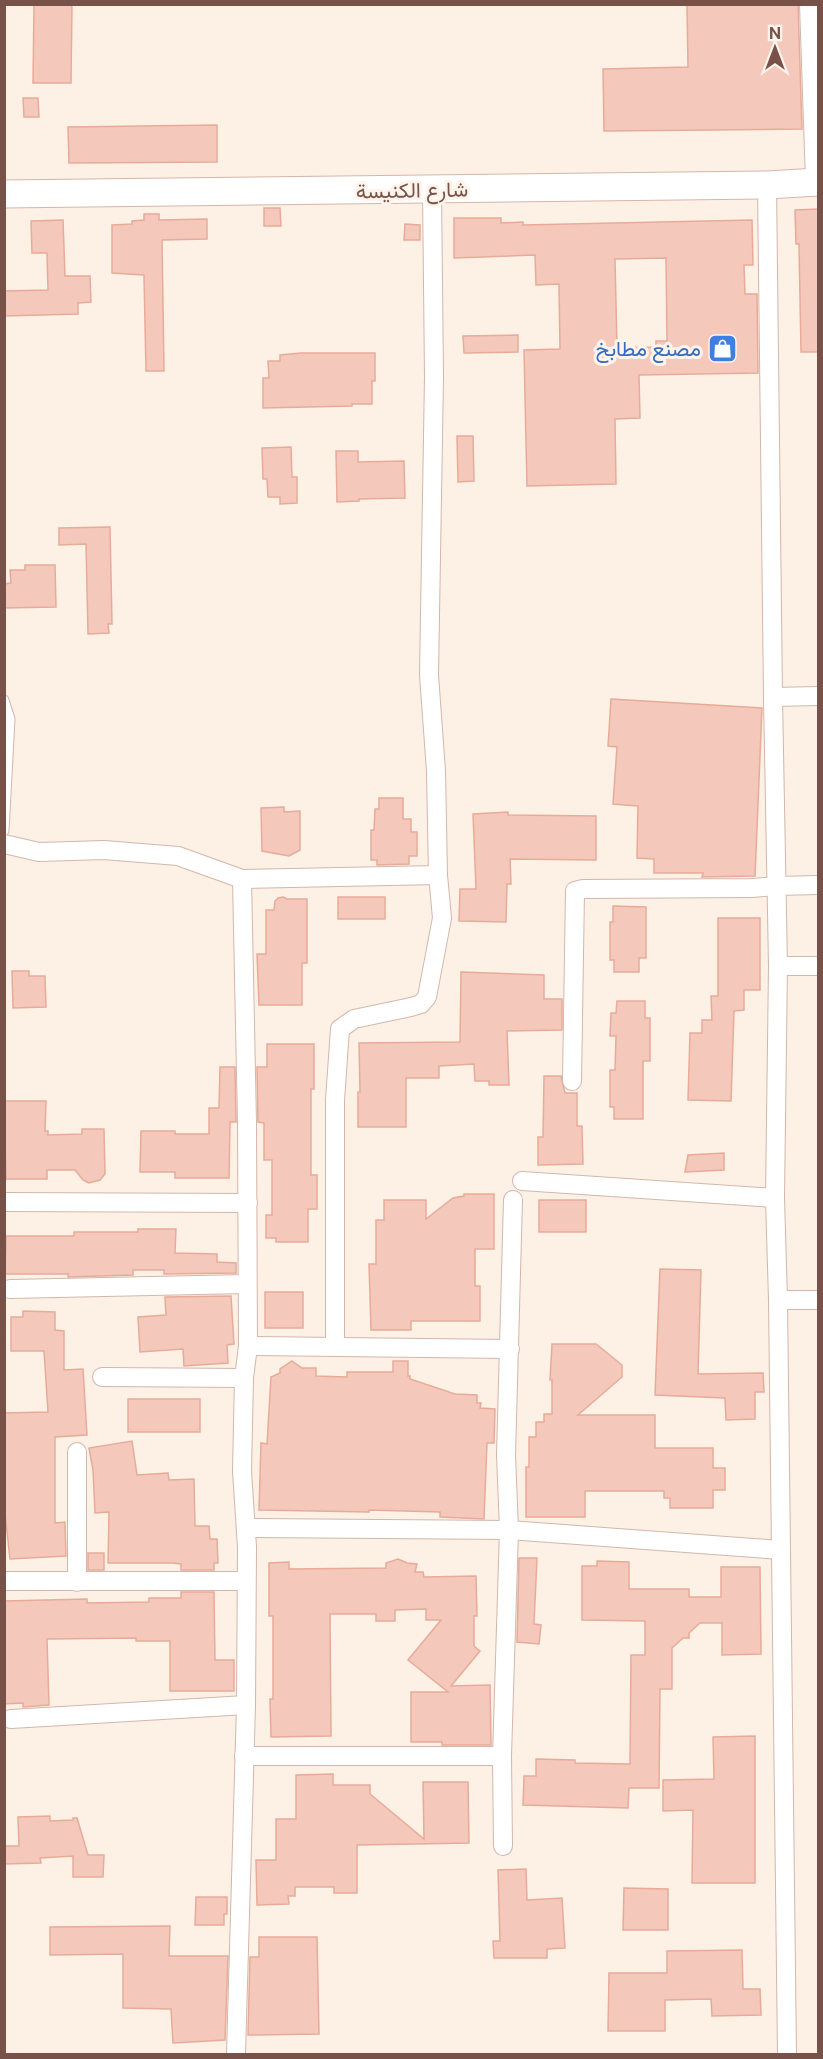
<svg xmlns="http://www.w3.org/2000/svg" width="823" height="2059" viewBox="0 0 823 2059" font-family="'Public Sans',Vazirmatn,sans-serif">
  <style>
    .building { fill: #f4c8ba; stroke: #e8ab99; stroke-width: 1.5; fill-rule: evenodd }
    .lines { fill: none; stroke-linecap: round; stroke-linejoin: round }
    .lane-casing { stroke: #d2b7ac; stroke-width: 11 }
    .street-casing { stroke: #d2b7ac; stroke-width: 20 }
    .secondary-casing { stroke: #d5b6aa; stroke-width: 29 }
    .lane { stroke: #fff; stroke-width: 9 }
    .street { stroke: #fff; stroke-width: 18 }
    .secondary { stroke: #fff; stroke-width: 27 }
    .labels { text-anchor: middle; dominant-baseline: central; stroke-width: 6; stroke-linejoin: round; paint-order: stroke }
    .street-label { font-size: 21px; fill: #785248; stroke: #fff4ec }
    .shop-label { font-size: 21px; fill: #366cbe; stroke: #fff4ec; text-anchor: end }
  </style>
  <rect width="100%" height="100%" fill="#fdf0e4"/>
  <g class="building">
    <polygon points="34,4 72,4 71,83 33,83"/>
    <polygon points="687,4 798,4 802,129 604,131 603,69 688,67"/>
    <polygon points="23,98 38,98 39,117 24,117"/>
    <polygon points="217,125 217,162 69,163 68,127"/>
    <polygon points="264,208 280,208 281,226 264,226"/>
    <polygon points="819,209 819,352 801,352 799,244 796,244 795,210"/>
    <polygon points="144,214 159,214 159,220 207,219 207,239 162,240 164,371 146,371 144,275 112,273 112,225 132,224 132,221 144,220"/>
    <path d="M454,218H501V223L523,222V225L752,220L753,265H744L745,294H757L758,373L639,375L640,418L615,419L616,484L527,486L524,350L560,349L559,284L536,285L535,255L454,258ZM666,258L667,341H656V347L617,348L615,259Z"/>
    <polygon points="63,220 65,276 90,276 91,302 78,303 78,314 4,316 4,291 48,290 47,253 32,253 31,221"/>
    <polygon points="405,224 420,225 420,240 404,240"/>
    <polygon points="518,335 518,352 464,353 463,336"/>
    <polygon points="301,353 375,353 375,381 372,381 372,404 352,404 352,406 263,408 263,378 269,378 268,361 280,361 280,355"/>
    <polygon points="457,436 473,436 474,481 458,482"/>
    <polygon points="291,447 292,477 297,477 297,503 280,504 280,497 268,497 267,479 263,479 262,448"/>
    <polygon points="336,451 358,451 358,462 404,461 405,498 359,499 359,501 337,502"/>
    <polygon points="110,527 112,624 108,624 109,633 88,634 86,544 59,545 59,528"/>
    <polygon points="25,565 55,565 56,607 4,608 4,584 11,583 10,570 25,570"/>
    <polygon points="611,699 762,708 755,876 702,877 703,873 654,873 654,859 637,858 638,806 613,804 617,747 608,746"/>
    <polygon points="379,798 403,798 403,819 411,819 411,832 417,832 417,856 409,856 409,864 377,865 377,860 371,860 371,830 374,830 375,809 379,809"/>
    <polygon points="284,807 284,812 300,811 300,850 289,856 262,851 261,808"/>
    <polygon points="508,812 508,815 596,816 596,860 510,859 511,884 507,884 506,922 459,921 460,889 476,889 473,814"/>
    <polygon points="283,897 287,899 307,899 307,963 302,963 302,1005 259,1005 257,954 266,954 266,910 274,910 275,901 278,898"/>
    <rect x="338" y="897" width="47" height="22"/>
    <polygon points="613,906 646,907 646,958 639,958 639,972 614,972 614,960 610,960 610,922 613,922"/>
    <polygon points="718,918 760,918 760,990 744,990 744,1010 734,1011 731,1101 688,1100 690,1033 702,1033 702,1020 712,1020 711,996 718,996"/>
    <polygon points="12,971 29,971 29,976 45,976 46,1007 13,1008"/>
    <polygon points="461,972 544,975 544,999 562,999 562,1030 507,1031 509,1085 489,1085 489,1081 475,1081 474,1064 439,1066 439,1078 406,1078 406,1127 358,1127 358,1092 360,1092 359,1043 460,1042"/>
    <polygon points="617,1001 645,1001 645,1018 650,1018 650,1061 643,1061 643,1119 614,1119 614,1107 610,1107 610,1070 615,1070 616,1036 610,1036 611,1013 616,1013"/>
    <polygon points="267,1044 314,1044 314,1089 311,1089 311,1175 317,1175 317,1209 308,1209 308,1242 276,1242 276,1238 266,1238 266,1215 272,1215 272,1160 264,1160 264,1123 258,1122 257,1067 267,1067"/>
    <polygon points="220,1067 235,1067 236,1122 230,1122 229,1178 175,1178 175,1172 140,1172 141,1131 175,1131 175,1134 209,1134 209,1108 219,1108"/>
    <polygon points="544,1076 561,1076 565,1093 577,1093 577,1126 582,1126 583,1164 538,1165 538,1137 543,1137"/>
    <polygon points="4,1101 46,1101 45,1131 48,1131 48,1135 82,1134 82,1129 104,1129 105,1174 100,1180 89,1183 83,1180 75,1170 47,1170 47,1179 6,1179"/>
    <polygon points="724,1153 724,1170 685,1172 688,1155"/>
    <polygon points="464,1194 494,1194 494,1249 475,1249 475,1286 480,1286 480,1321 411,1321 411,1330 371,1330 369,1264 376,1264 376,1220 384,1220 384,1200 426,1200 426,1219 453,1198 464,1196"/>
    <rect x="539" y="1200" width="47" height="32"/>
    <polygon points="138,1229 176,1229 175,1253 217,1254 217,1262 236,1263 236,1273 164,1274 164,1270 133,1270 133,1275 68,1277 68,1274 5,1274 6,1236 74,1236 74,1232 138,1232"/>
    <polygon points="660,1269 701,1270 698,1374 763,1373 764,1392 755,1392 755,1419 726,1420 725,1398 655,1395"/>
    <rect x="265" y="1292" width="38" height="36"/>
    <polygon points="231,1296 234,1344 227,1345 228,1363 184,1366 183,1349 140,1352 138,1317 166,1315 165,1297"/>
    <polygon points="23,1311 55,1312 55,1330 64,1331 64,1370 83,1369 87,1435 55,1437 55,1523 65,1522 66,1556 10,1559 4,1505 4,1413 48,1412 44,1351 11,1351 11,1317 23,1317"/>
    <polygon points="552,1344 596,1344 622,1365 622,1377 578,1415 655,1415 655,1448 713,1448 713,1468 725,1468 725,1490 713,1490 713,1508 670,1508 670,1498 664,1498 664,1491 585,1491 585,1517 526,1517 526,1467 529,1467 529,1437 536,1437 536,1422 544,1422 544,1414 552,1414 552,1380 550,1380"/>
    <polygon points="292,1361 302,1368 316,1368 316,1376 347,1377 347,1372 393,1372 393,1361 408,1361 408,1376 410,1376 410,1379 455,1394 477,1395 477,1403 481,1403 480,1408 495,1409 494,1443 487,1443 484,1519 440,1517 440,1512 369,1510 369,1512 259,1510 261,1443 267,1444 271,1377 280,1373 280,1369"/>
    <rect x="128" y="1399" width="72" height="33"/>
    <polygon points="132,1441 137,1475 168,1473 169,1480 194,1479 195,1526 209,1526 210,1539 217,1539 218,1563 214,1563 214,1570 181,1570 181,1564 173,1563 108,1563 109,1512 95,1513 93,1470 89,1448"/>
    <rect x="88" y="1553" width="16" height="17"/>
    <polygon points="519,1558 537,1558 534,1624 541,1625 539,1644 517,1642"/>
    <polygon points="398,1559 407,1563 417,1564 415,1572 423,1572 424,1577 476,1576 477,1616 474,1616 474,1646 480,1651 451,1686 490,1685 491,1745 442,1745 442,1742 411,1742 411,1692 448,1692 408,1660 441,1620 426,1620 426,1609 395,1610 395,1621 376,1621 376,1614 330,1614 331,1736 271,1737 270,1699 273,1699 273,1616 269,1616 269,1563 289,1562 289,1569 386,1568 386,1563"/>
    <polygon points="597,1561 629,1562 629,1589 689,1589 689,1597 721,1597 721,1567 760,1567 761,1654 722,1655 722,1623 700,1623 689,1633 689,1638 683,1638 672,1648 672,1689 660,1689 659,1788 629,1788 628,1808 523,1805 524,1776 536,1776 536,1759 575,1760 575,1763 630,1764 631,1655 645,1655 645,1621 582,1620 582,1566 597,1566"/>
    <polygon points="181,1592 214,1592 215,1660 234,1660 234,1691 170,1691 170,1641 136,1641 136,1638 47,1639 49,1705 23,1707 23,1703 4,1704 4,1601 87,1599 87,1603 149,1602 149,1598 181,1598"/>
    <polygon points="755,1736 755,1883 692,1883 693,1810 663,1811 663,1780 714,1779 713,1737"/>
    <polygon points="333,1774 333,1785 370,1785 370,1794 424,1839 423,1782 468,1782 469,1843 357,1845 357,1893 334,1893 334,1887 295,1887 295,1896 288,1896 289,1904 257,1905 256,1860 276,1860 276,1819 296,1819 296,1775"/>
    <polygon points="50,1816 50,1821 73,1820 73,1818 77,1818 88,1855 104,1855 103,1877 73,1877 73,1856 40,1858 41,1863 4,1864 4,1846 19,1846 18,1817"/>
    <polygon points="526,1869 527,1900 562,1898 565,1948 547,1949 547,1958 494,1958 493,1941 500,1941 498,1870"/>
    <polygon points="624,1888 668,1889 668,1930 623,1930"/>
    <polygon points="196,1897 227,1897 227,1914 224,1914 224,1925 195,1925"/>
    <polygon points="170,1926 169,1956 228,1956 225,2040 173,2043 171,2009 123,2008 123,1954 50,1955 50,1927"/>
    <polygon points="259,1937 317,1937 319,2034 248,2035 250,1957 259,1957"/>
    <polygon points="742,1950 743,1989 760,1989 761,2015 712,2016 711,1999 665,2000 665,2031 608,2031 609,1973 667,1973 667,1951"/>
  </g>
  <g class="lines">
    <defs>
      <polyline id="lane" points="4,700 10,719 4,831"/>
      <g id="street">
        <polyline points="809,4 815,182"/>
        <polyline points="767,185 773,697 778,966 775,1198 778,1300 787,2054"/>
        <polyline points="432,190 434,377 429,675 436,771 438,875"/>
        <polyline points="773,697 818,696"/>
        <polyline points="4,844 39,852 104,850 178,856 242,879 438,875 442,918 427,997 421,1004 411,1007 354,1019 340,1029 335,1100 335,1346"/>
        <polyline points="778,966 818,966"/>
        <polyline points="572,1081 575,891 583,889 752,888 776,886 818,885"/>
        <polyline points="522,1181 775,1198"/>
        <polyline points="4,1202 248,1203"/>
        <polyline points="10,1289 246,1284"/>
        <polyline points="778,1300 818,1300"/>
        <polyline points="248,1346 510,1349"/>
        <polyline points="102,1377 244,1378"/>
        <polyline points="77,1452 77,1582"/>
        <polyline points="246,1528 509,1530 781,1550"/>
        <polyline points="4,1581 245,1581"/>
        <polyline points="11,1719 246,1705"/>
        <polyline points="244,1756 502,1756"/>
        <polyline points="503,1846 502,1756 509,1530 506,1455 513,1200"/>
        <polyline points="236,2054 246,1705 247,1547 242,1471 244,1378 248,1346 247,1122 242,879"/>
      </g>
      <polyline id="secondary" points="4,194 767,185 818,182"/>
    </defs>
    <use href="#lane" class="lane-casing"/>
    <use href="#street" class="street-casing"/>
    <use href="#secondary" class="secondary-casing"/>
    <use href="#lane" class="lane"/>
    <use href="#street" class="street"/>
    <use href="#secondary" class="secondary"/>
  </g>
  <defs>
    <symbol id="shop-square" viewBox="-11 -11 22 22"><rect x="-9" y="-9" width="18" height="18" rx="4" fill="#3f7fe0" stroke="#fff4ec"/><path d="M-5-2.5h2.3a2.7 3.5 0 0 1 5.4 0H5L5.5 6h-11ZM-1.5-2.5h3a1.5 2.3 0 0 0-3 0Z" fill="#fff"/></symbol>
  </defs>
  <g fill-rule="evenodd">
    <use href="#shop-square" x="706" y="332" width="33" height="33"/>
  </g>
  <g class="labels">
    <g class="street-label">
      <text transform="translate(412 190) rotate(-1)">شارع الكنيسة</text>
    </g>
    <g class="shop-label">
      <text x="701" y="348">مصنع مطابخ</text>
    </g>
  </g>
  <rect width="823" height="2059" fill="none" stroke="#785248" stroke-width="12"/>
  <g transform="translate(775 48)" stroke="#fff4ec" stroke-width="4.5" paint-order="stroke">
  <path d="M0-4.5L10 22L0 15L-10 22Z" fill="#785248"/>
  <text y="-9" font-size="16" font-weight="bold" text-anchor="middle" fill="#785248">N</text>
  </g>
</svg>
